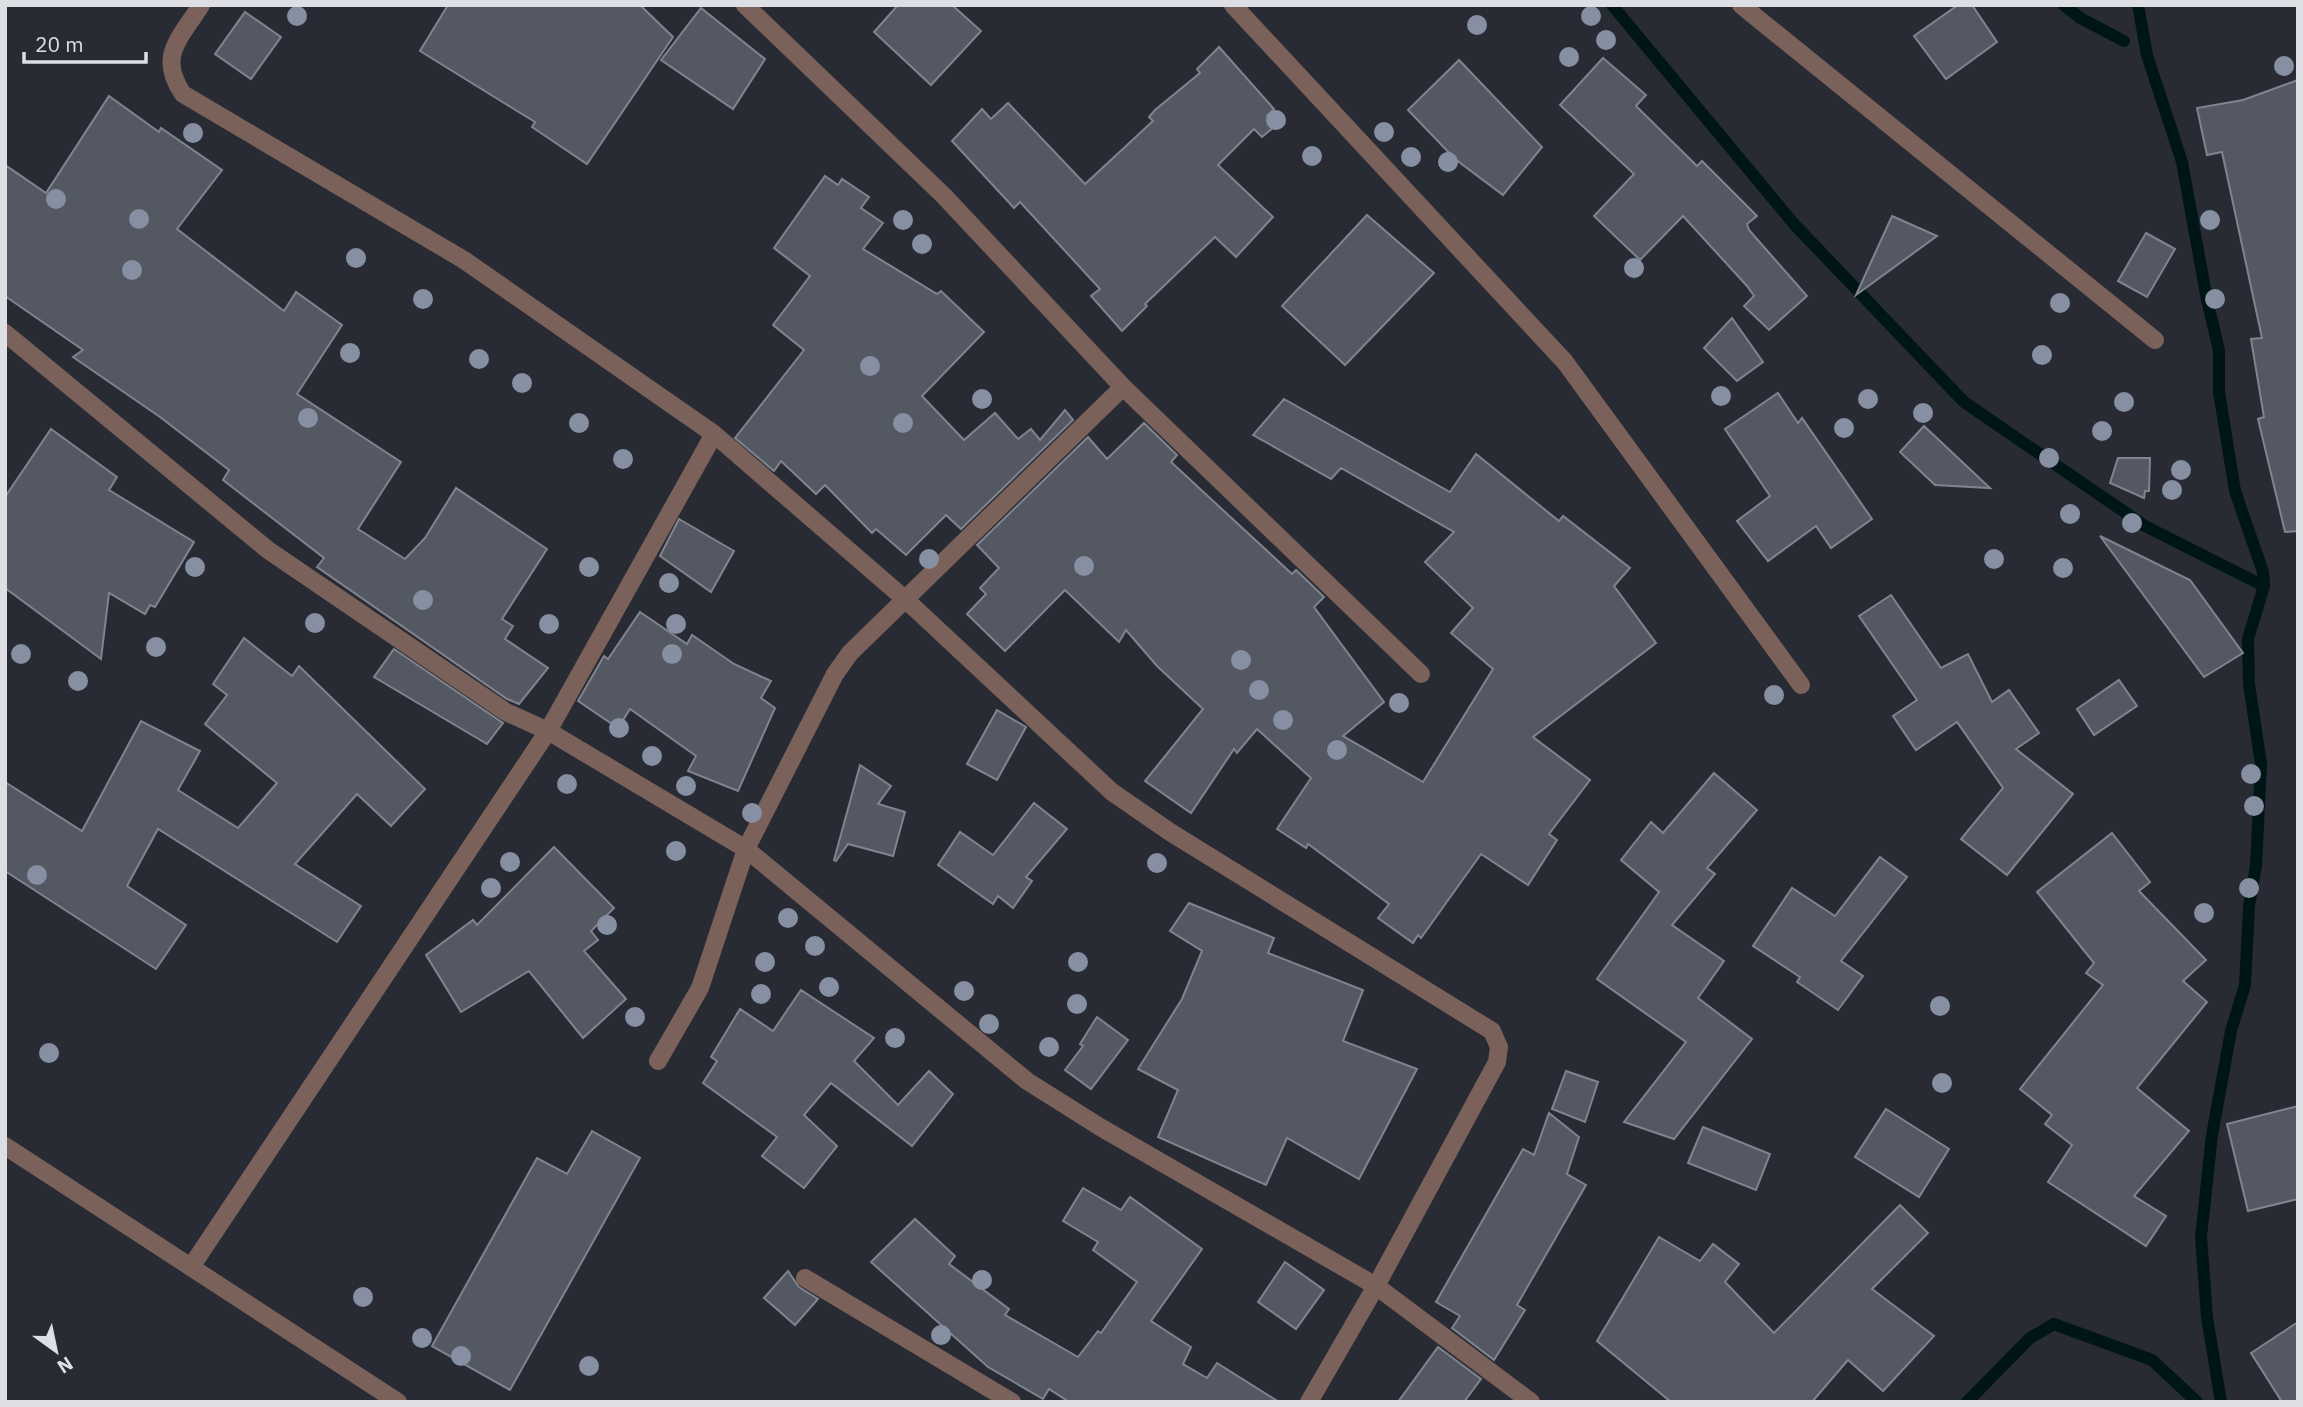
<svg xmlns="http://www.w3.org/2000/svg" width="2303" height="1407" viewBox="0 0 2303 1407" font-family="'IBM Plex Sans',sans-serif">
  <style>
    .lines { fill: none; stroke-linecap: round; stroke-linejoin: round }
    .stream { stroke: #001516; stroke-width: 12 }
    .building { fill: #545862; stroke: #80848f; stroke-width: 2 }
    .minor { stroke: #7a6159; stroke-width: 18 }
    .tree { fill: #878fa3 }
  </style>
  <rect width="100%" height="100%" fill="#282b34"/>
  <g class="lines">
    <g class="stream">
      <polyline points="1612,5 1794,224 1964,402 2145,526 2264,586"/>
      <polyline points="2064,5 2080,18 2124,41"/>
      <polyline points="2138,5 2147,55 2182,162 2207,300 2219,350 2219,392 2235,491 2263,572 2264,586 2248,639 2249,684 2261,764 2256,866 2249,906 2245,985 2231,1031 2212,1135 2201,1237 2207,1317 2221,1402"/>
      <polyline points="1967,1402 2030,1338 2054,1324 2152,1360 2197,1402"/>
    </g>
  </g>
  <g class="building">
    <polygon points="448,5 640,5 673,37 587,164 532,127 535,122 420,51"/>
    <polygon points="898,5 952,5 981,31 931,85 874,32"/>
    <polygon points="1958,5 1972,5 1997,42 1946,79 1914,36"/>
    <polygon points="701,8 765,59 733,109 661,60"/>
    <polygon points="245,12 281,37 251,79 215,54"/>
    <polygon points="1219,47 1274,109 1267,116 1274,127 1262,137 1254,129 1218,165 1273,217 1236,257 1215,237 1145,304 1147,306 1122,331 1091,296 1100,289 1020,202 1014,208 952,141 982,109 991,119 1008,103 1085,184 1153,121 1149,117 1155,110 1200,73 1197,69"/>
    <polygon points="1603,58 1646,95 1636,106 1697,166 1702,161 1757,216 1747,224 1749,230 1807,296 1769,330 1744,306 1754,296 1747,286 1683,216 1640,260 1594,216 1634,174 1560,105"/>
    <polygon points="1459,60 1542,147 1503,195 1455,159 1408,110"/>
    <polygon points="2298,80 2298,531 2285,532 2258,419 2264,417 2251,339 2262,338 2222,152 2207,155 2197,108 2243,100"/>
    <polygon points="109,96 159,132 161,128 222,170 177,229 284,311 296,292 342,325 297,394 401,462 358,529 405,559 425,538 456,488 547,549 502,619 513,626 505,639 548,668 519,704 507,699 317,567 324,558 223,480 229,470 160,417 73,357 83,350 5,296 5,165 46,193"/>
    <polygon points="825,176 838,185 842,179 869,197 861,208 883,223 863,249 937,294 941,291 984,332 922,396 964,440 995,413 1018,439 1031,429 1040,440 1065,410 1073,420 961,529 946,515 906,555 876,529 872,533 825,485 816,494 781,461 774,471 735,438 804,350 773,325 810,276 774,248"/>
    <polygon points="1367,215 1434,273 1345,365 1282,306"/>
    <polygon points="1892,216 1937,236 1856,295"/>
    <polygon points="2146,233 2175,249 2147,297 2118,281"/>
    <polygon points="1732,318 1763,362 1737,381 1704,348"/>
    <polygon points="1778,393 1798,423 1802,418 1872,519 1831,548 1816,526 1768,561 1737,521 1770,496 1725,429"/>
    <polygon points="1284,399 1450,492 1476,454 1559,521 1563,516 1630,568 1614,586 1656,643 1533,737 1590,780 1549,834 1557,840 1528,885 1481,854 1421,938 1418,935 1413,943 1378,918 1389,904 1308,844 1306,848 1277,829 1311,778 1257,729 1237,753 1234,749 1191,813 1145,781 1203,709 1157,666 1126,630 1119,642 1065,590 1005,651 967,614 986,594 980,588 999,568 977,545 1088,437 1107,459 1144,423 1177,455 1171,462 1292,574 1296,570 1324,597 1314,607 1384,702 1343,736 1423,782 1493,669 1451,633 1473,608 1425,562 1454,532 1341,468 1331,479 1253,435"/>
    <polygon points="1924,426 1990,488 1935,485 1900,452"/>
    <polygon points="51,429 117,477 109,490 194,542 155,607 150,605 145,614 109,593 101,659 5,588 5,497"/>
    <polygon points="2118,458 2150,458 2149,491 2145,491 2144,498 2110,483"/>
    <polygon points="679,519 734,551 711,592 660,556"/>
    <polygon points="2100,536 2190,580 2243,653 2204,677"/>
    <polygon points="1891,595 1941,668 1968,654 1992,702 2009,690 2039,733 2016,749 2073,794 2007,875 1961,839 2003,788 1957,722 1916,750 1893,716 1917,700 1859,616"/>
    <polygon points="640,612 687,644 692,635 734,664 771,681 761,698 775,708 738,791 688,771 696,756 630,709 618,728 578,701 604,656 608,659"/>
    <polygon points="244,638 292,676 299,666 425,789 391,826 357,794 295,864 361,906 337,942 158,829 127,886 186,925 156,969 5,871 5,782 82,831 141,721 200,751 178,790 238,828 277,783 205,724 227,695 213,684"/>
    <polygon points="394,649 503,723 487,744 374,677"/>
    <polygon points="2119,680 2137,706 2094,735 2077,709"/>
    <polygon points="997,710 1026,727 997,780 967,764"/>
    <polygon points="860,765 891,786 878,804 905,812 893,856 848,844 836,861 834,860"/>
    <polygon points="1714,773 1757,810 1707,868 1715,874 1672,925 1724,961 1698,998 1752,1039 1674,1139 1624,1122 1686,1042 1597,979 1659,892 1621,860 1651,822 1663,833"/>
    <polygon points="1034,803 1067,829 1026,877 1032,881 1013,908 998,896 993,904 938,865 960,832 993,855"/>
    <polygon points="2112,833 2150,882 2139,891 2206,960 2183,981 2207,1002 2137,1088 2189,1131 2134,1196 2166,1216 2146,1246 2048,1182 2072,1145 2045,1124 2052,1115 2020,1089 2103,985 2086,973 2094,963 2037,892"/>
    <polygon points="554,847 614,908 591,931 598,940 584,951 626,999 583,1038 529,971 461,1012 426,955 473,920 477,925"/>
    <polygon points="1880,857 1907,877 1841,961 1863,976 1838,1010 1797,982 1800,977 1753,946 1792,888 1835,916"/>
    <polygon points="1189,903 1274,938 1268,953 1363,990 1343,1041 1417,1069 1359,1179 1287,1138 1266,1185 1158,1137 1178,1090 1138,1069 1182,999 1202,951 1170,931"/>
    <polygon points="801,990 874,1038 854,1061 898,1105 929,1071 953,1094 912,1146 831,1083 804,1115 837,1146 804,1188 762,1156 777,1137 703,1083 717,1061 711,1057 740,1009 773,1031"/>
    <polygon points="1097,1017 1128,1040 1091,1089 1065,1070 1083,1046 1080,1044"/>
    <polygon points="1566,1071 1598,1082 1585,1122 1552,1109"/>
    <polygon points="2298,1106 2298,1199 2248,1211 2227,1124"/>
    <polygon points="1886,1109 1949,1149 1919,1197 1855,1157"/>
    <polygon points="1549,1113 1579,1137 1567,1174 1586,1185 1517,1305 1525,1310 1494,1360 1452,1328 1460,1316 1436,1302 1523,1149 1534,1155"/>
    <polygon points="1703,1127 1770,1154 1756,1190 1688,1163"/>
    <polygon points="592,1131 640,1158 510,1390 432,1346 537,1158 567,1174"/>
    <polygon points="1083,1188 1121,1210 1130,1197 1202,1249 1151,1321 1191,1347 1183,1364 1207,1378 1217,1363 1279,1402 1069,1402 1049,1389 1043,1399 988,1367 871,1262 915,1219 955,1256 949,1264 1009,1309 1005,1315 1078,1357 1098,1331 1101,1333 1137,1282 1093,1250 1098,1242 1063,1221"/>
    <polygon points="1900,1205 1928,1233 1872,1289 1934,1336 1883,1391 1848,1360 1812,1402 1671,1402 1597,1341 1659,1237 1700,1261 1713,1244 1739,1264 1725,1282 1774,1333"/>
    <polygon points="1285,1262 1324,1290 1296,1329 1258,1302"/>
    <polygon points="788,1271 799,1287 818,1299 795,1325 764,1298"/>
    <polygon points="2298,1322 2298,1402 2282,1402 2251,1353"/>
    <polygon points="1438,1347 1481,1379 1464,1402 1398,1402"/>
  </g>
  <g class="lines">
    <g class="minor">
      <path d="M201,5C180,39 157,56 183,94L464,260L714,434L906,600L1112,792L1170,832L1492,1031L1499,1047L1497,1062L1376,1286L1309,1402"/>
      <polyline points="745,5 944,196 1123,387 1421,674"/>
      <polyline points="1233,5 1565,362 1801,685"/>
      <polyline points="1741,5 2155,340"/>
      <polyline points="5,333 268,550 506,712 548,731 714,434"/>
      <polyline points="658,1061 700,988 746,849 835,674 850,653 1123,387"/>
      <polyline points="5,1146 398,1402"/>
      <polyline points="191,1267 548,731 746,849 1027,1081 1100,1127 1376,1286 1531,1402"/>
      <polyline points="805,1278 1012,1402"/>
    </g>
  </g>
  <g class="tree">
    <circle cx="297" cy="16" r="10"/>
    <circle cx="1591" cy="16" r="10"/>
    <circle cx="1477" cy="25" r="10"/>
    <circle cx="1606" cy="40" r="10"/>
    <circle cx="1569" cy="57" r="10"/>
    <circle cx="2284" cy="66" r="10"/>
    <circle cx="1276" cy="120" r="10"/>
    <circle cx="1384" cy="132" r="10"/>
    <circle cx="193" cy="133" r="10"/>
    <circle cx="1312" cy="156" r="10"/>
    <circle cx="1411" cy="157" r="10"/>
    <circle cx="1448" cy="162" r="10"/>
    <circle cx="56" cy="199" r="10"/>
    <circle cx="139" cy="219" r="10"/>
    <circle cx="903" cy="220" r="10"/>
    <circle cx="2210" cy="220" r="10"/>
    <circle cx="922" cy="244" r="10"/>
    <circle cx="356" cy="258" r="10"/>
    <circle cx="1634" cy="268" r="10"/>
    <circle cx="132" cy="270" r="10"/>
    <circle cx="423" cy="299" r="10"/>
    <circle cx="2215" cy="299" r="10"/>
    <circle cx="2060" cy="303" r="10"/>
    <circle cx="350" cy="353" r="10"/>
    <circle cx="2042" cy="355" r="10"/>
    <circle cx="479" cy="359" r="10"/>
    <circle cx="870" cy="366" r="10"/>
    <circle cx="522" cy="383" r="10"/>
    <circle cx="1721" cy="396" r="10"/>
    <circle cx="982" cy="399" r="10"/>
    <circle cx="1868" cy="399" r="10"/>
    <circle cx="2124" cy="402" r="10"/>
    <circle cx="1923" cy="413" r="10"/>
    <circle cx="308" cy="418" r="10"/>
    <circle cx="579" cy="423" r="10"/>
    <circle cx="903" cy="423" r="10"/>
    <circle cx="1844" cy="428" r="10"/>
    <circle cx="2102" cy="431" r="10"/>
    <circle cx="2049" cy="458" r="10"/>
    <circle cx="623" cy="459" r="10"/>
    <circle cx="2181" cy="470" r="10"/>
    <circle cx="2172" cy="490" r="10"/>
    <circle cx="2070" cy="514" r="10"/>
    <circle cx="2132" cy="523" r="10"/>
    <circle cx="929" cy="559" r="10"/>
    <circle cx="1994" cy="559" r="10"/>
    <circle cx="1084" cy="566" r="10"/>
    <circle cx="195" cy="567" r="10"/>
    <circle cx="589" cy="567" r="10"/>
    <circle cx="2063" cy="568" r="10"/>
    <circle cx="669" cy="583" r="10"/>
    <circle cx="423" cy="600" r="10"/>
    <circle cx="315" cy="623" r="10"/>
    <circle cx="549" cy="624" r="10"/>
    <circle cx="676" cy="624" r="10"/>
    <circle cx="156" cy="647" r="10"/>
    <circle cx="21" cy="654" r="10"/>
    <circle cx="672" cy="654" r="10"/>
    <circle cx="1241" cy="660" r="10"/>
    <circle cx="78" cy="681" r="10"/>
    <circle cx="1259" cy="690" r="10"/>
    <circle cx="1774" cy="695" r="10"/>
    <circle cx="1399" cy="703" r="10"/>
    <circle cx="1283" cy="720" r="10"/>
    <circle cx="619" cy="728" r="10"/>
    <circle cx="1337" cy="750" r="10"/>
    <circle cx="652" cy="756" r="10"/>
    <circle cx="2251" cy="774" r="10"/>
    <circle cx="567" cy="784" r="10"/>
    <circle cx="686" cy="786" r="10"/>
    <circle cx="2254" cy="806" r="10"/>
    <circle cx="752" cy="813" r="10"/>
    <circle cx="676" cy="851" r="10"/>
    <circle cx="510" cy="862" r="10"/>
    <circle cx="1157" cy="863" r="10"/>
    <circle cx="37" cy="875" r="10"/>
    <circle cx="491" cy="888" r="10"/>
    <circle cx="2249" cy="888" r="10"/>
    <circle cx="2204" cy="913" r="10"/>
    <circle cx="788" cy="918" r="10"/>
    <circle cx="607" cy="925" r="10"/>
    <circle cx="815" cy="946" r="10"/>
    <circle cx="765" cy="962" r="10"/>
    <circle cx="1078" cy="962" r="10"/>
    <circle cx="829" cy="987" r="10"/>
    <circle cx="964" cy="991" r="10"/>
    <circle cx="761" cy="994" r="10"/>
    <circle cx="1077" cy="1004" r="10"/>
    <circle cx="1940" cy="1006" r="10"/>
    <circle cx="635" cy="1017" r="10"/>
    <circle cx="989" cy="1024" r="10"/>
    <circle cx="895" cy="1038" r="10"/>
    <circle cx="1049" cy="1047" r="10"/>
    <circle cx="49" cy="1053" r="10"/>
    <circle cx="1942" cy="1083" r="10"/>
    <circle cx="982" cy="1280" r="10"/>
    <circle cx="363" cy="1297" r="10"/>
    <circle cx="941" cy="1335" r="10"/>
    <circle cx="422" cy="1338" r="10"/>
    <circle cx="461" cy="1356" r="10"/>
    <circle cx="589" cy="1366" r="10"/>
  </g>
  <rect width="2303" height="1407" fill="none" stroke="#dddfe5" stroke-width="14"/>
  <g transform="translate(56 1351) rotate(147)" stroke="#282b34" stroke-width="5" paint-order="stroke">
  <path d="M0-5L12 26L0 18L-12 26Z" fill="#dddfe5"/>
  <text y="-10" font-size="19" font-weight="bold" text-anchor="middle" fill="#dddfe5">N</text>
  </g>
  <path d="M24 52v10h122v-10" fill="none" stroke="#dddfe5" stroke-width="3.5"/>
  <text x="35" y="52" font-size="21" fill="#dddfe5" stroke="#282b34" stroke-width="5" paint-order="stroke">20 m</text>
</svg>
